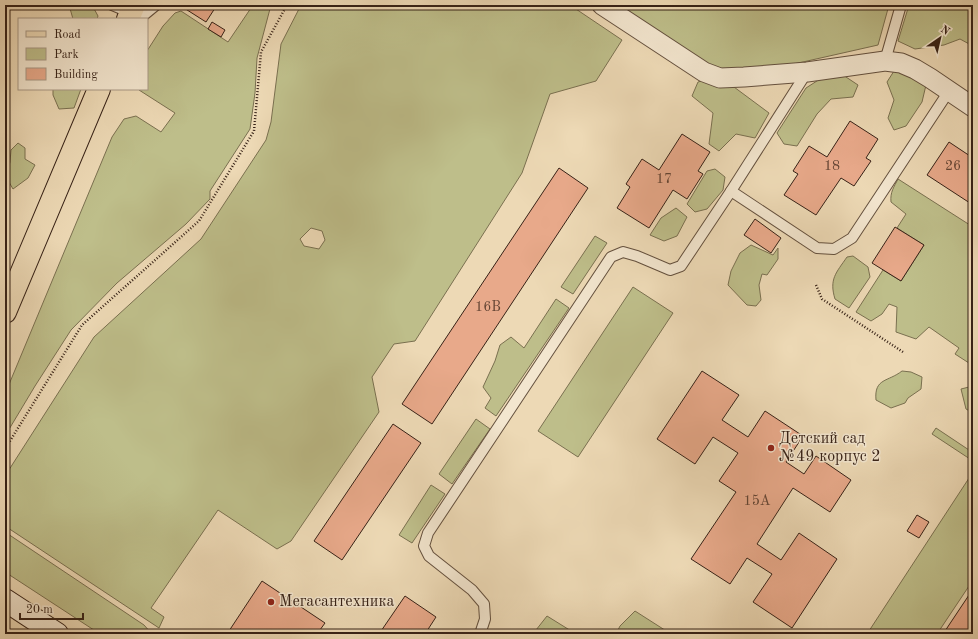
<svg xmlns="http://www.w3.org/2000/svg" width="978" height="639" viewBox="0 0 978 639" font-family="'Old Standard TT',serif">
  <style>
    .green { fill: #bebe8a; stroke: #7a7050; fill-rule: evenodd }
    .building { fill: #e8a98a; stroke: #372217 }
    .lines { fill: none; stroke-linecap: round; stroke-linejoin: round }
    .service-casing { stroke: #64503e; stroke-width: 12 }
    .minor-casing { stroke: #64503e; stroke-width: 21 }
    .secondary-casing { stroke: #372217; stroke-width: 24 }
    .primary-casing { stroke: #372217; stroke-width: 24 }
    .path { stroke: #372217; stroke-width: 2.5; stroke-dasharray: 1 2; stroke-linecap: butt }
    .service { stroke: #f3e6cf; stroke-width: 10 }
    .minor { stroke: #f3e6cf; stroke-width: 19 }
    .secondary { stroke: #f3e6cf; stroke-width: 22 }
    .primary { stroke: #edd9b5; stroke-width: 22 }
    .poi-dot { fill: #8f2418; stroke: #f3e6cf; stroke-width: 1.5 }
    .labels { text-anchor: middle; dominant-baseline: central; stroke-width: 3; stroke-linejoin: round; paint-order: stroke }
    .number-label { font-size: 14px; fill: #634434 }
    .poi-label { font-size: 16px; fill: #372217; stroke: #f3e6cf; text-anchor: start }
  </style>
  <rect width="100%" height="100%" fill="#edd9b5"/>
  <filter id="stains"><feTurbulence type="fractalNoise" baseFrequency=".005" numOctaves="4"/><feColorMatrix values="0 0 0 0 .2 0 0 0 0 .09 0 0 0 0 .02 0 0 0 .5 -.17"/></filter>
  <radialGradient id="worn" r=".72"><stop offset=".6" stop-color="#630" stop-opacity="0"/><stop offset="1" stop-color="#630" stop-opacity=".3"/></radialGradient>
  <g class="green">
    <polygon points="69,5 92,5 98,16 97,19 73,19"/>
    <polygon points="253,5 271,5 257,58 255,93 250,129 210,191 210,199 186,224 117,283 71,330 35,386 5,436 5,394 112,137 124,119 136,116 161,132 175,113 139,90 147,89 147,51 163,26 175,13 181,11 228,42"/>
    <path d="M301,5H570L622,40L596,81L550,94L522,173L415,341L394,344L372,377L379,412L291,541L277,549L218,510L151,608L164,617L159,628L5,526V476L94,337L201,239L266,140L271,122L281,44ZM311,228L322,231L325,240L319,249L304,246L300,239Z"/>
    <polygon points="618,5 889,5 878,45 794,64 721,71 707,65"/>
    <polygon points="909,5 973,5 973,50 971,45 960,39 944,45 915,49 898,41"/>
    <polygon points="894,71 910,74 926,85 922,102 906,126 894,130 888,118 894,100 887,82"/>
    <polygon points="843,75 858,85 853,97 831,99 817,114 797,146 784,144 777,133 806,88 820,79"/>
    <polygon points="707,79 734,87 769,113 755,138 736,134 719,151 709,144 713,113 692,96 698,82"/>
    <polygon points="53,89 81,89 74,108 59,109 53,95"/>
    <polygon points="18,143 25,148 25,159 35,165 28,178 13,189 6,177 10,162 11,150"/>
    <polygon points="715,169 725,177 723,190 707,209 695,212 687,204 707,171"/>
    <path d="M898,179L973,227V368L972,365L955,354L959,348L929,327L916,339L896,332L897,307L889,304L882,314L871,321L856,312L883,270L901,281L924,245L897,228L906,214L891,202C890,192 894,187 898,179Z"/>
    <polygon points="676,208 687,217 677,236 664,241 650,235 661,218"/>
    <polygon points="595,236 607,243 573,294 561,287"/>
    <polygon points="751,245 773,255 778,248 778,259 767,275 762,274 759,285 761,300 756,306 747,305 728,285 731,271 740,253"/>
    <path d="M853,256L868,267L870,277L849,308L835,299C829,279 836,273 847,257Z"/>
    <polygon points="633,287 673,313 578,457 538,431"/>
    <polygon points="556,299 569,308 496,416 485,408 491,398 483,387 495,361 500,345 511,337 524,348"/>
    <path d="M902,371L911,372L922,377L921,389L908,398L905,403L891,408L876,400C874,378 888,382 902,371Z"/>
    <polygon points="973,386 973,413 966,409 961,389"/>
    <polygon points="476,419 490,429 452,484 439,474"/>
    <polygon points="936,428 969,450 973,444 973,461 932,434"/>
    <polygon points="973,472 973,580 937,634 867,634"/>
    <polygon points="431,485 445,494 412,543 399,535"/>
    <polygon points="5,532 144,625 152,634 100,634 5,572"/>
    <polygon points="635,611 671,634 616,634 620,626"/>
    <polygon points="547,616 576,634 536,634 536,630"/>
  </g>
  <g class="building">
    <polygon points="186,5 217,5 206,22 184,8"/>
    <polygon points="212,22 225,30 221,37 208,29"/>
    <polygon points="850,121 878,139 866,158 871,161 854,186 841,178 816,215 784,195 798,174 793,171 809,146 827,157"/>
    <polygon points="682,134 710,152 698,171 703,174 687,199 673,190 649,228 617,208 630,187 626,184 642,159 659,170"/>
    <polygon points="949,142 973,158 973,205 927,175"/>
    <polygon points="559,168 588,188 432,424 402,404"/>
    <polygon points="755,219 781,238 771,253 744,235"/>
    <polygon points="895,227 924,245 901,281 872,263"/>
    <polygon points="702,371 739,395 722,420 748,437 765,411 803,436 786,462 804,474 816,456 851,480 830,512 793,488 757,544 781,560 799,533 837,559 792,628 753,602 772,574 747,558 730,584 691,559 736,492 719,481 738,453 713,437 695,464 657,439"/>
    <polygon points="393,424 421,443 342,560 314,541"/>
    <polygon points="917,515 929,522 919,538 907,531"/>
    <polygon points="262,581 325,623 317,634 227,634"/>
    <polygon points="973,589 973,634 943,634"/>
    <polygon points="405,596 436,617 425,634 379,634"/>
  </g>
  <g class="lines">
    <defs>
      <g id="service">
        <polyline points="112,5 131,13"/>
        <polyline points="139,19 156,5"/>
        <polyline points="885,61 901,5"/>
        <polyline points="731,191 817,248 834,249 852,238 949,91"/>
        <polyline points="480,634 485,619 484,604 472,590 429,556 424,546 428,533 611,257 623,252 637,256 670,270 681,266 731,191 807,72"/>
      </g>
      <polyline id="minor" points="602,5 704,72 720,78 744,77 807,72 885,61 901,63 915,69 930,78 973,107"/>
      <polyline id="secondary" points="5,600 57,634"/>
      <g id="primary">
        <polyline points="128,19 134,5"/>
        <polyline points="5,312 99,89"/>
      </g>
    </defs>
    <use href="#service" class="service-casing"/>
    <use href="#minor" class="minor-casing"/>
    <use href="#secondary" class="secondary-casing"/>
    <use href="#primary" class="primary-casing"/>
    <g class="path">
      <polyline points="816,285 822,299 903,352"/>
      <polyline points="5,449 82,325 199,221 254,131 261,52 287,5"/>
    </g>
    <use href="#service" class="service"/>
    <use href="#minor" class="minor"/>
    <use href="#secondary" class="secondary"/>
    <use href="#primary" class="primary"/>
  </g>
  <g class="poi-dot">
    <circle cx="771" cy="448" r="4"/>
    <circle cx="271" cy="602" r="4"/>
  </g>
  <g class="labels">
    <g class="number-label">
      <text x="832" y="166">18</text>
      <text x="953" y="166">26</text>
      <text x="664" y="179">17</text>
      <text x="488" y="307">16В</text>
      <text x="757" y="501">15А</text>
    </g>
    <g class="poi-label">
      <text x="779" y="439">Детский сад<tspan x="779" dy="18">№49 корпус 2</tspan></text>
      <text x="279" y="602">Мегасантехника</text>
    </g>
  </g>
  <rect width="978" height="639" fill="none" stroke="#edd9b5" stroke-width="20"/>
  <rect x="6" y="6" width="966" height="627" fill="none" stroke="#372217" stroke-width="2"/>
  <rect x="10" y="10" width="958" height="619" fill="none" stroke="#372217"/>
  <rect x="18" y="18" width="130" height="72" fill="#f3e6cf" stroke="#a89885"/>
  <rect x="26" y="31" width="20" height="6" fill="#edd9b5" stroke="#a89885"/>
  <text x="54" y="38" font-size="12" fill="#372217">Road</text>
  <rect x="26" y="48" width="20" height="12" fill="#bebe8a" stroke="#a89885"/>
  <text x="54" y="58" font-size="12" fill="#372217">Park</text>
  <rect x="26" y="68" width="20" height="12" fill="#e8a98a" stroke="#a89885"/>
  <text x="54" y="78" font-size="12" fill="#372217">Building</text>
  <g transform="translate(940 38) rotate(34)" stroke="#f3e6cf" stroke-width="3" paint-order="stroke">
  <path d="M0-3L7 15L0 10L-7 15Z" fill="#372217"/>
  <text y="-6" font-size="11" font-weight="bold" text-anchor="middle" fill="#372217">N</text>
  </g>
  <path d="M20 613v6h63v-6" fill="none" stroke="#372217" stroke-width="2"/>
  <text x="26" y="613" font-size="12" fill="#372217" stroke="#f3e6cf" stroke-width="3" paint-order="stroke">20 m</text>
  <rect width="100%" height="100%" filter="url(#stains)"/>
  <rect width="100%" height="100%" fill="url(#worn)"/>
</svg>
